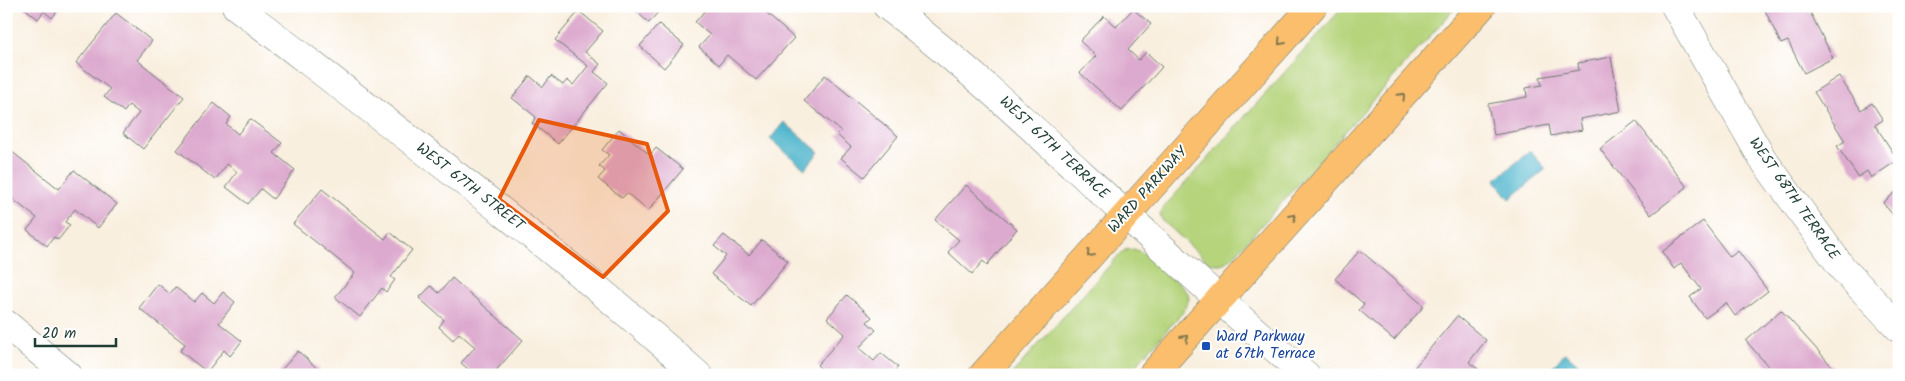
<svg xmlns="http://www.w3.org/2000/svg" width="1905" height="381" viewBox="0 0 1905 381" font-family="Kalam,sans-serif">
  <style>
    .green { fill: #b5d47b; stroke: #6a8858 }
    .water { fill: #4cb4cb; stroke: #367880 }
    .building { fill: #ddaacf }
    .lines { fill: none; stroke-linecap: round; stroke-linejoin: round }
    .minor-casing { stroke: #6b7b70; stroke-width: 29 }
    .primary-casing { stroke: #6b7b70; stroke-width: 29 }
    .minor { stroke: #fff; stroke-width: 28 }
    .primary { stroke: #fabe6d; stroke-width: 28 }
    .oneway { stroke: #82774e }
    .marked { fill: #e8590c; fill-opacity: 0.2; stroke: #e8590c; stroke-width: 4; stroke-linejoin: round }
    .transit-dot { fill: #1a4fb4; stroke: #fff; stroke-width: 2 }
    .labels { text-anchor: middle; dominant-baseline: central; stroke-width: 4; stroke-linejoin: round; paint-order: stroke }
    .street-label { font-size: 15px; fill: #1f3d34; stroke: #fff }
    .transit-label { font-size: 15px; fill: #164399; stroke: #fff; text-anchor: start }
  </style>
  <rect width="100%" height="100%" fill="#fff"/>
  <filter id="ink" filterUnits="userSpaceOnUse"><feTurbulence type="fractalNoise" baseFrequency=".02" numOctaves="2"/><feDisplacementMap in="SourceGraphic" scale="10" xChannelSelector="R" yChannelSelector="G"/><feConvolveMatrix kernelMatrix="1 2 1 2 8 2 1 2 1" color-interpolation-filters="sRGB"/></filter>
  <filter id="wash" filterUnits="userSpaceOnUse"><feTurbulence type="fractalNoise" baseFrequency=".0096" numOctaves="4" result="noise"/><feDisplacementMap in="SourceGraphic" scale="20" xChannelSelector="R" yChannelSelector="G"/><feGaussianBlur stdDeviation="1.12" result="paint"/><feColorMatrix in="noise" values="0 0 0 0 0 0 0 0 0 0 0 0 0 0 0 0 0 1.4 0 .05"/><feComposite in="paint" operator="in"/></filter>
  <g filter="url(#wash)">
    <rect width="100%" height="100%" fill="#f9efdf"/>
    <g class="green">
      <path d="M1344,6H1457L1234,256C1225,264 1220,266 1208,262L1162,220L1160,214L1164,207Z"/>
      <path d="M1133,249C1151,253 1174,280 1188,293L1189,299L1182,313L1127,375H1011L1119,255L1125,250Z"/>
    </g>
    <g class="water">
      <polygon points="784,122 819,152 805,169 770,139"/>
      <polygon points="1530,151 1546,169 1510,199 1495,180"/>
      <polygon points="1565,353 1591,375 1558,375 1551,369"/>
    </g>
    <g id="blocks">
      <g class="building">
        <polygon points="22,6 61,6 52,18 44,11 38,19"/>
        <polygon points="630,6 663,6 649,23"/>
        <polygon points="709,6 758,6 794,38 756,80 727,55 719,65 699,47 710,35 695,22"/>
        <polygon points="1763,6 1807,6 1833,58 1804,73 1788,41 1781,44"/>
        <polygon points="1133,9 1151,24 1128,50 1139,60 1146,52 1162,67 1122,111 1080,73 1096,56 1080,41 1104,16 1116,27"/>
        <polygon points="579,11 603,31 585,52 600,64 594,72 608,83 558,144 532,123 536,117 512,98 530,76 543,87 551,76 563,85 567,80 573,85 588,66 555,40"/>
        <polygon points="116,13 152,41 137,60 184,97 143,149 123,133 139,113 129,105 124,112 104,97 110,89 76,63"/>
        <polygon points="659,24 684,45 664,68 640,46"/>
        <polygon points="1611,57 1621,111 1580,119 1582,130 1551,136 1549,125 1494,135 1488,104 1527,97 1526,88 1542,85 1540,77 1579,70 1578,63"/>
        <polygon points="825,75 898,136 864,177 841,158 851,147 837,135 841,131 804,101"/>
        <polygon points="1839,76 1861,110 1872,103 1883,120 1875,125 1898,160 1871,178 1867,171 1858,177 1837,146 1845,141 1814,92"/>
        <polygon points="214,103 231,117 226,124 238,134 250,119 282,143 274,153 295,170 273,199 261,189 248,204 226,187 237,172 227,164 215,180 177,150"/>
        <polygon points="1636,121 1687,187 1651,215 1600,149"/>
        <polygon points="619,129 650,155 656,148 683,169 648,211 627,193 622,198 598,179 605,171 599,166 609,155 602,150"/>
        <polygon points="6,147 59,189 74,170 117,204 98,228 75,209 65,222 70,225 58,240 54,237 47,246 27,230 37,218 6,194"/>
        <polygon points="966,185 1017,229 987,265 983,261 972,274 948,252 959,240 935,220"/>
        <polygon points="322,189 385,239 390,232 412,250 391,277 395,280 386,292 382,288 360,317 335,297 355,273 293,224"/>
        <polygon points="1899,189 1899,222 1883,203"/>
        <polygon points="1703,221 1730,257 1738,251 1768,291 1735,316 1726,303 1705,318 1690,297 1701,289 1681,263 1674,269 1662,252"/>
        <polygon points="724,235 749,255 762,240 788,261 751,306 711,274 726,256 714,246"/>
        <polygon points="1360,250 1424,306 1394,340 1359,310 1364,304 1335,279"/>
        <polygon points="452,278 523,340 492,375 475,375 461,363 475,347 459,333 453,340 439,327 444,320 419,298 431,286 439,293"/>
        <polygon points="158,284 170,294 175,287 194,302 202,293 214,303 223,292 235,302 219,323 242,341 230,356 224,350 207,372 180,351 185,344 139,308"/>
        <polygon points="847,295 872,317 867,322 876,330 859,348 874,361 881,353 898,367 891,375 828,375 817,365 845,334 827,318"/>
        <polygon points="1781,310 1840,375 1776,375 1746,341"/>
        <polygon points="1457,316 1486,340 1469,362 1485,375 1423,375 1414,368"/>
        <polygon points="298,351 320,371 317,375 277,375"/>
      </g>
    </g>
  </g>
  <g filter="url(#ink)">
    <use href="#blocks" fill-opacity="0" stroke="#6b7b70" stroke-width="1"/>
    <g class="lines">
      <defs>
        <g id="minor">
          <path d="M236,6C392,126 551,244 698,375"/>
          <path d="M887,6C972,69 1047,142 1124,213C1184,268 1244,323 1306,375"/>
          <polyline points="1675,6 1762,158 1843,269 1899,328"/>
          <polyline points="6,324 68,375"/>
        </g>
        <g id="primary">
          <polyline points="983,375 1313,6"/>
          <polyline points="1152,375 1482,6"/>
        </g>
      </defs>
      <use href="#minor" class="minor-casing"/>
      <use href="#primary" class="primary-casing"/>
      <use href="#minor" class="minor"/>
      <use href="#primary" class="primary"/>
    </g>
    <defs><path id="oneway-chevron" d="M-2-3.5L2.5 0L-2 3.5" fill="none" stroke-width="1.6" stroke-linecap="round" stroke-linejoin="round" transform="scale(1.25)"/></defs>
    <g class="oneway">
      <use href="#oneway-chevron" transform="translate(1281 42) rotate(132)"/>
      <use href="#oneway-chevron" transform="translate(1402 96) rotate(-48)"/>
      <use href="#oneway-chevron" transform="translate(1293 217) rotate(-48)"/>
      <use href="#oneway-chevron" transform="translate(1090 254) rotate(132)"/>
      <use href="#oneway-chevron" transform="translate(1185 338) rotate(-48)"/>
    </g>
  </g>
  <path class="marked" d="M539,120L647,144L668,211L603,277L499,199Z"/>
  <rect class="transit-dot" x="1201" y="341" width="10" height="10" rx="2.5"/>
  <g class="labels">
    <g class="street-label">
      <text transform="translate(1054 148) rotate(43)">WEST 67TH TERRACE</text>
      <text transform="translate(470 187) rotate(38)">WEST 67TH STREET</text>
      <text transform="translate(1148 190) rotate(-48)">WARD PARKWAY</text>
      <text transform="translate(1794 199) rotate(55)">WEST 68TH TERRACE</text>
    </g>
    <g class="transit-label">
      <text x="1216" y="337">Ward Parkway<tspan x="1216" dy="17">at 67th Terrace</tspan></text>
    </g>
  </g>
  <rect width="1905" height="381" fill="none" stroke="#fff" stroke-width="25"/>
  <path d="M35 338v8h81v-8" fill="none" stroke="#1f3d34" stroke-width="2.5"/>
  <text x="42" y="338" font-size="15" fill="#1f3d34" stroke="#ffffff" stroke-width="4" paint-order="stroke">20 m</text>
</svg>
